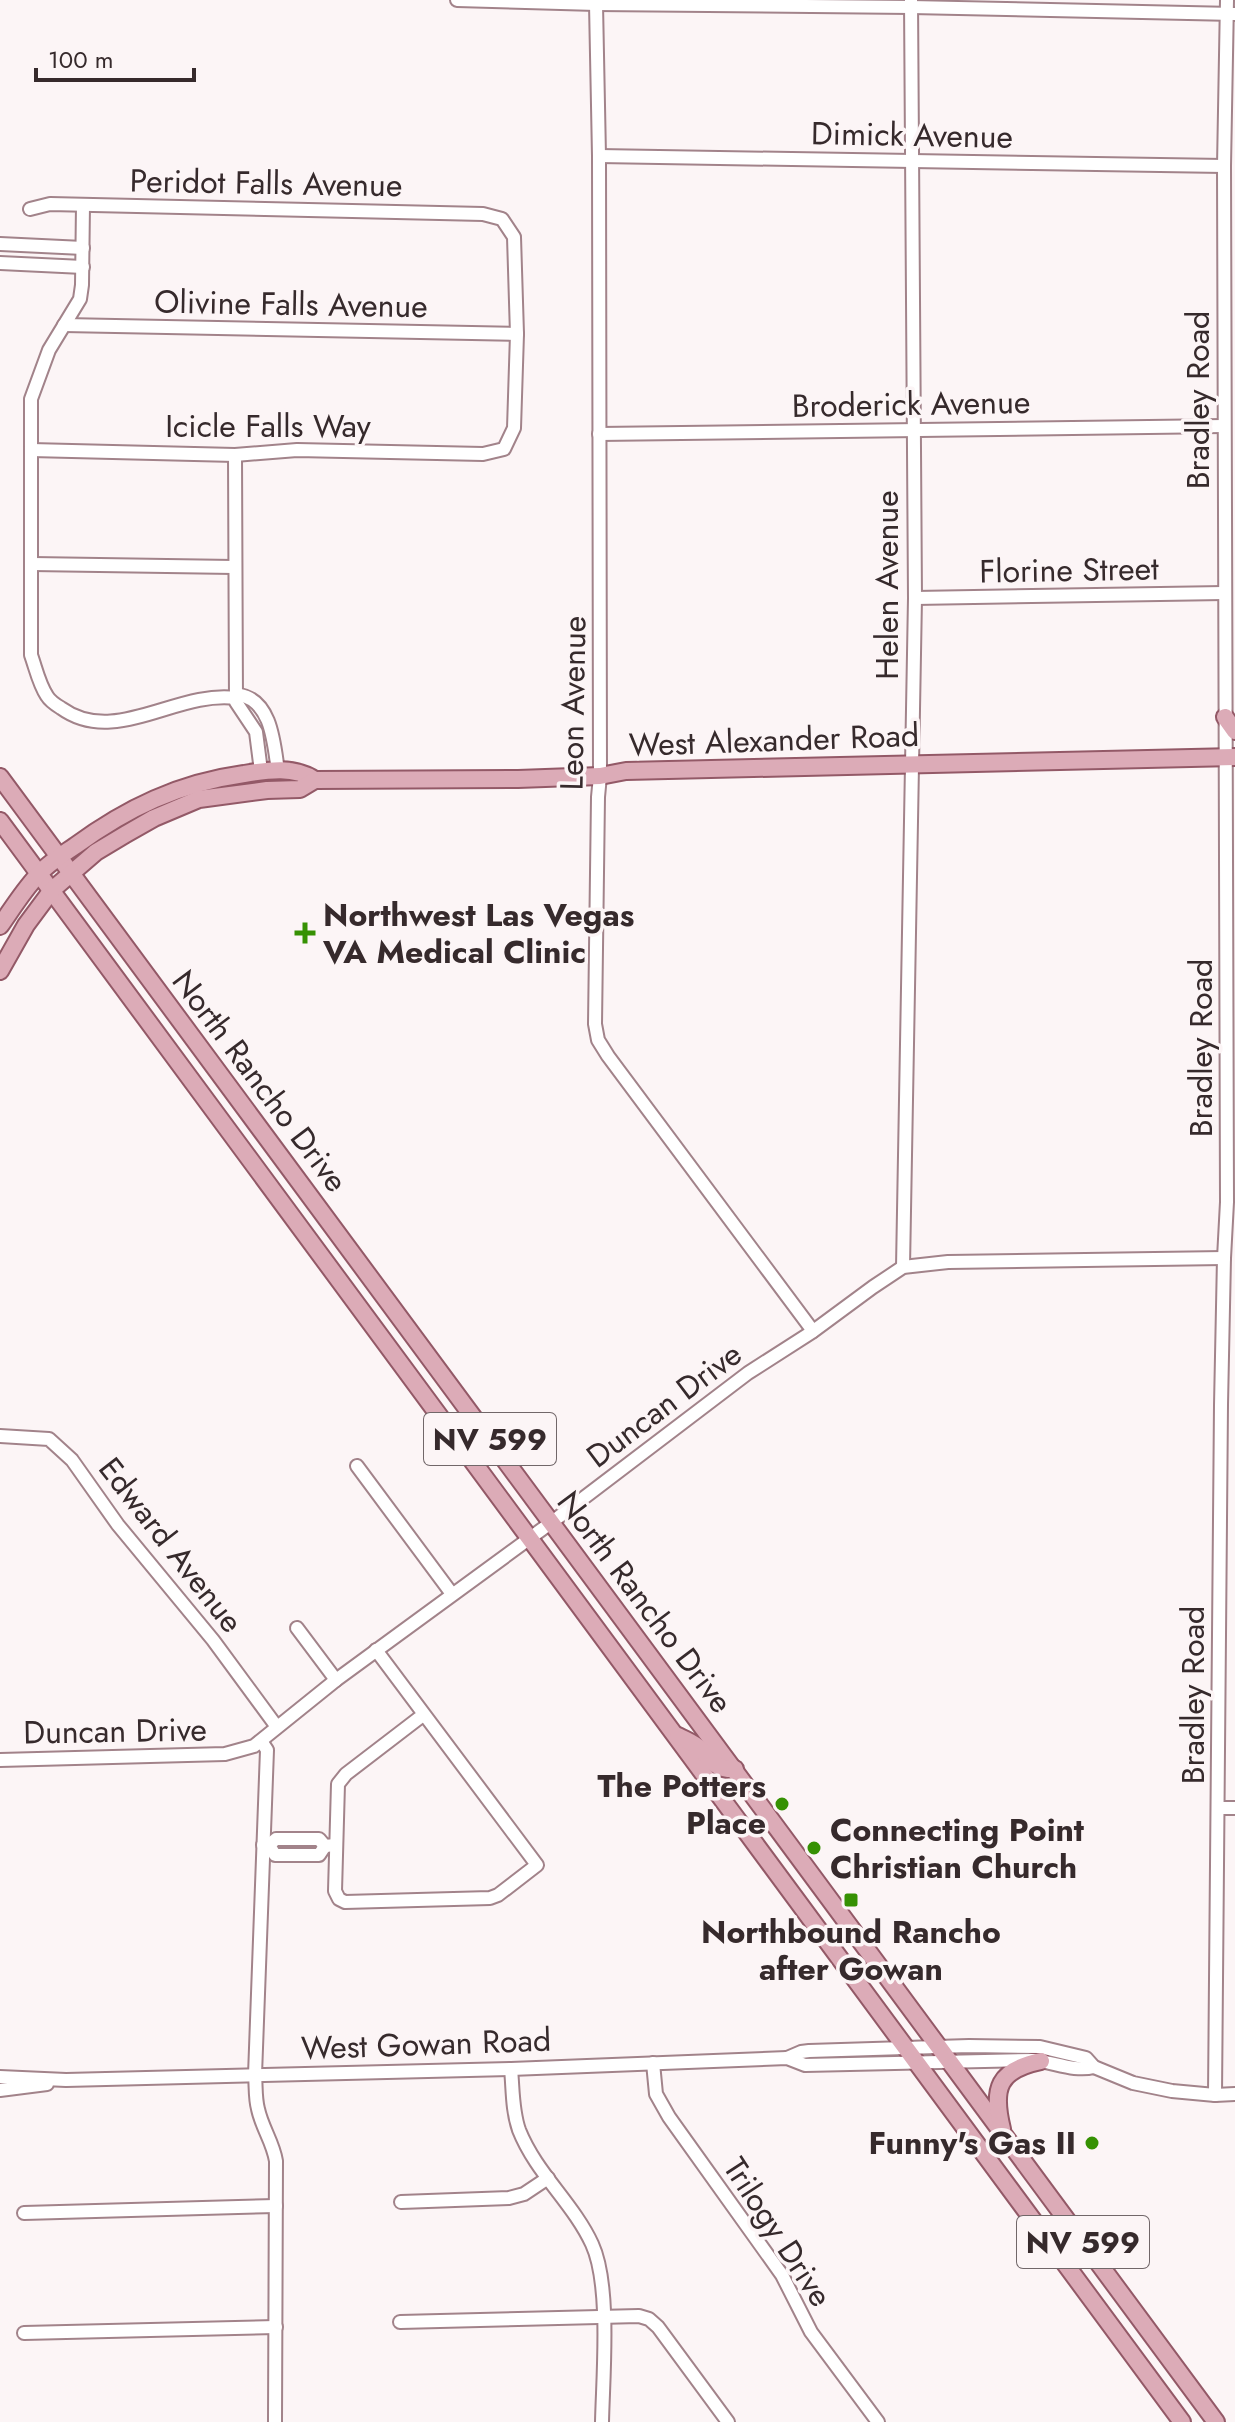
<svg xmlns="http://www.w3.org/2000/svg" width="1235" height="2422" viewBox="0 0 1235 2422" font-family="Jost,sans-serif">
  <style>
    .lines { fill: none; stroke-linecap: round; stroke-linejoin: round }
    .minor-casing { stroke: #a2838a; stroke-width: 16 }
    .major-casing { stroke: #935967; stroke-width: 20 }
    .minor { stroke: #fff; stroke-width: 12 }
    .major { stroke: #dcabb7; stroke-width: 16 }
    .poi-dot { fill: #369103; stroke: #fcf5f6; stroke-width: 3 }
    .labels { text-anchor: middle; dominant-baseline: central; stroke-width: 7; stroke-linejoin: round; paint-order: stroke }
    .shield { fill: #fcf5f6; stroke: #716769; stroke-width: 2 }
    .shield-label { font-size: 30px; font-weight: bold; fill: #362a2c }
    .street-label { font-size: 32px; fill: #362a2c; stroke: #fcf5f6 }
    .poi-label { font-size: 32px; font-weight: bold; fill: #362a2c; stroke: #fcf5f6; text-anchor: start }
  </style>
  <rect width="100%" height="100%" fill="#fcf5f6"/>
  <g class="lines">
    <defs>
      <g id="minor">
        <polyline points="457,0 596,4 911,7 1234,14"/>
        <polyline points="596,4 599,156 600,776 598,797 595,1024 598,1040 608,1056 813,1331"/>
        <polyline points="599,156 1224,166"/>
        <path d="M83,205L82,285L80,299L49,350L31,399V655C36,669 39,684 47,696C50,701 56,705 61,708C115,747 176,690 236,698L240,695C272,701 274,745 278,771"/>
        <polyline points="30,209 50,204 483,214 502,219 514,237 517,334 514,428 504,449 483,454 297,450 235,455 31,450"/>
        <polyline points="0,244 83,248"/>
        <polyline points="0,263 83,267"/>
        <polyline points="64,325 517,334"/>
        <polyline points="599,434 1224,426"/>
        <polyline points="235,455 236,702 256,732 261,771"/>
        <polyline points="32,564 234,567"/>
        <polyline points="915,598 1224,593"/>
        <polyline points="903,1267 915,598 911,0"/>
        <polyline points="0,1436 49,1439 72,1460 118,1525 213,1640 277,1727"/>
        <polyline points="357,1466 452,1594"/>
        <polyline points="297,1628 336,1680"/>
        <polyline points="376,1650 537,1865 498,1895 490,1898 345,1902 339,1899 335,1891 338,1784 346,1774 423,1715"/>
        <path d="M261,1741L267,1750L255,2075C256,2086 255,2098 258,2109C262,2128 273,2142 276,2161L275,2422"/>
        <polyline points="0,1760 225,1754 254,1746 336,1680 552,1522 748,1373 812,1332 873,1287 903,1267 948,1262 1224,1258"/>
        <polyline points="1218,1808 1235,1808"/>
        <polyline points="263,1845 269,1845 276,1839 319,1839 325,1846 335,1845"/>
        <polyline points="269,1845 275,1855 319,1855 325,1846"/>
        <polyline points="787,2058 801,2052 809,2051 969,2046 1040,2047 1086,2058 1094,2067 1133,2083 1172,2091 1215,2095 1235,2094"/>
        <polyline points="653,2063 656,2094 669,2117 782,2275 811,2332 878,2422"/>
        <path d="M511,2069C513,2089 512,2110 519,2130C536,2173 573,2203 592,2244C611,2285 603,2375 602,2422"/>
        <path d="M0,2077L66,2080L511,2069L787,2058L805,2065L1033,2060C1054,2062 1074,2072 1094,2067"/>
        <polyline points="0,2090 47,2084"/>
        <polyline points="1215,2095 1221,1405 1224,1258 1227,1202 1224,166 1227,0"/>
        <polyline points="401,2202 509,2198 524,2194 548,2178"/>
        <polyline points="24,2213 276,2206"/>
        <polyline points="400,2322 639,2316 649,2319 658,2327 728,2422"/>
        <polyline points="24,2333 276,2327"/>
      </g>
      <g id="major">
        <polyline points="1225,717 1235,731"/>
        <polyline points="0,777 1216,2422"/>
        <polyline points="0,821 1182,2422"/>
        <path d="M0,926C12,909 23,891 37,876C47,864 62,855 75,846C127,808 179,783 244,774C268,770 295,766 315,780"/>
        <polyline points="0,971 26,925 52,890 96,852 126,834 154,818 199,799 267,790 300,789 315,780 518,779 600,776 626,771 1235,757"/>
        <path d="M678,1736C685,1740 695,1743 701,1750C712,1761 716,1770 735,1769"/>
        <path d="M1002,2129C992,2088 998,2070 1041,2061"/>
      </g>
    </defs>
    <use href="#minor" class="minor-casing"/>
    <use href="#major" class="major-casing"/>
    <use href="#minor" class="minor"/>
    <use href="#major" class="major"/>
  </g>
  <g class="poi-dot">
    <path d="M301 921h8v8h8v8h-8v8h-8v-8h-8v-8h8z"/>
    <circle cx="782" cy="1804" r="8"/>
    <circle cx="814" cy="1848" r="8"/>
    <rect x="843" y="1892" width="16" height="16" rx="4"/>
    <circle cx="1092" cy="2143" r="8"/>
  </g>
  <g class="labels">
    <g class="shield">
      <rect x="424" y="1413" width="132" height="52" rx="6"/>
      <rect x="1017" y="2216" width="132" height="52" rx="6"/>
    </g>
    <g class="shield-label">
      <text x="490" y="1439">NV 599</text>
      <text x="1083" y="2242">NV 599</text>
    </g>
    <g class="street-label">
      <text transform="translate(912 135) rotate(1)">Dimick Avenue</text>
      <text transform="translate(266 183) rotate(1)">Peridot Falls Avenue</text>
      <text transform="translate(291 304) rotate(1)">Olivine Falls Avenue</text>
      <text transform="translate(1198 400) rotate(-90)">Bradley Road</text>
      <text transform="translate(911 404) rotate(-1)">Broderick Avenue</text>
      <text x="268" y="426">Icicle Falls Way</text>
      <text transform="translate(1069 570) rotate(-1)">Florine Street</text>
      <text transform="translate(887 585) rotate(-90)">Helen Avenue</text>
      <text transform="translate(573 703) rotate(-89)">Leon Avenue</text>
      <text transform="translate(774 740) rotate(-2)">West Alexander Road</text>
      <text transform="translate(1201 1048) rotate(-90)">Bradley Road</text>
      <text transform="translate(260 1081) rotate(53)">North Rancho Drive</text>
      <text transform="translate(664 1405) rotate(-37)">Duncan Drive</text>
      <text transform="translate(171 1545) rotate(52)">Edward Avenue</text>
      <text transform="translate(645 1602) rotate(53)">North Rancho Drive</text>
      <text transform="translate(1193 1695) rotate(-90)">Bradley Road</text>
      <text transform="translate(115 1731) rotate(-1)">Duncan Drive</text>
      <text transform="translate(426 2044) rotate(-2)">West Gowan Road</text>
      <text transform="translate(778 2232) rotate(57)">Trilogy Drive</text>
    </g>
    <g class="poi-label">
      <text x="323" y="915">Northwest Las Vegas<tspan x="323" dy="37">VA Medical Clinic</tspan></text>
      <text x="766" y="1786" text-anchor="end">The Potters<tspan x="766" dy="37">Place</tspan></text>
      <text x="830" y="1830">Connecting Point<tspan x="830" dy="37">Christian Church</tspan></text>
      <text x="851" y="1932" text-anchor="middle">Northbound Rancho<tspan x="851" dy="37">after Gowan</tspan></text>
      <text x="1076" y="2143" text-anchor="end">Funny's Gas II</text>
    </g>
  </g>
  <path d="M36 68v12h158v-12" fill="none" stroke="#362a2c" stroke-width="4"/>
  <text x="48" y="68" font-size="24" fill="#362a2c" stroke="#fcf5f6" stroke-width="6" paint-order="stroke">100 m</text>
</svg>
